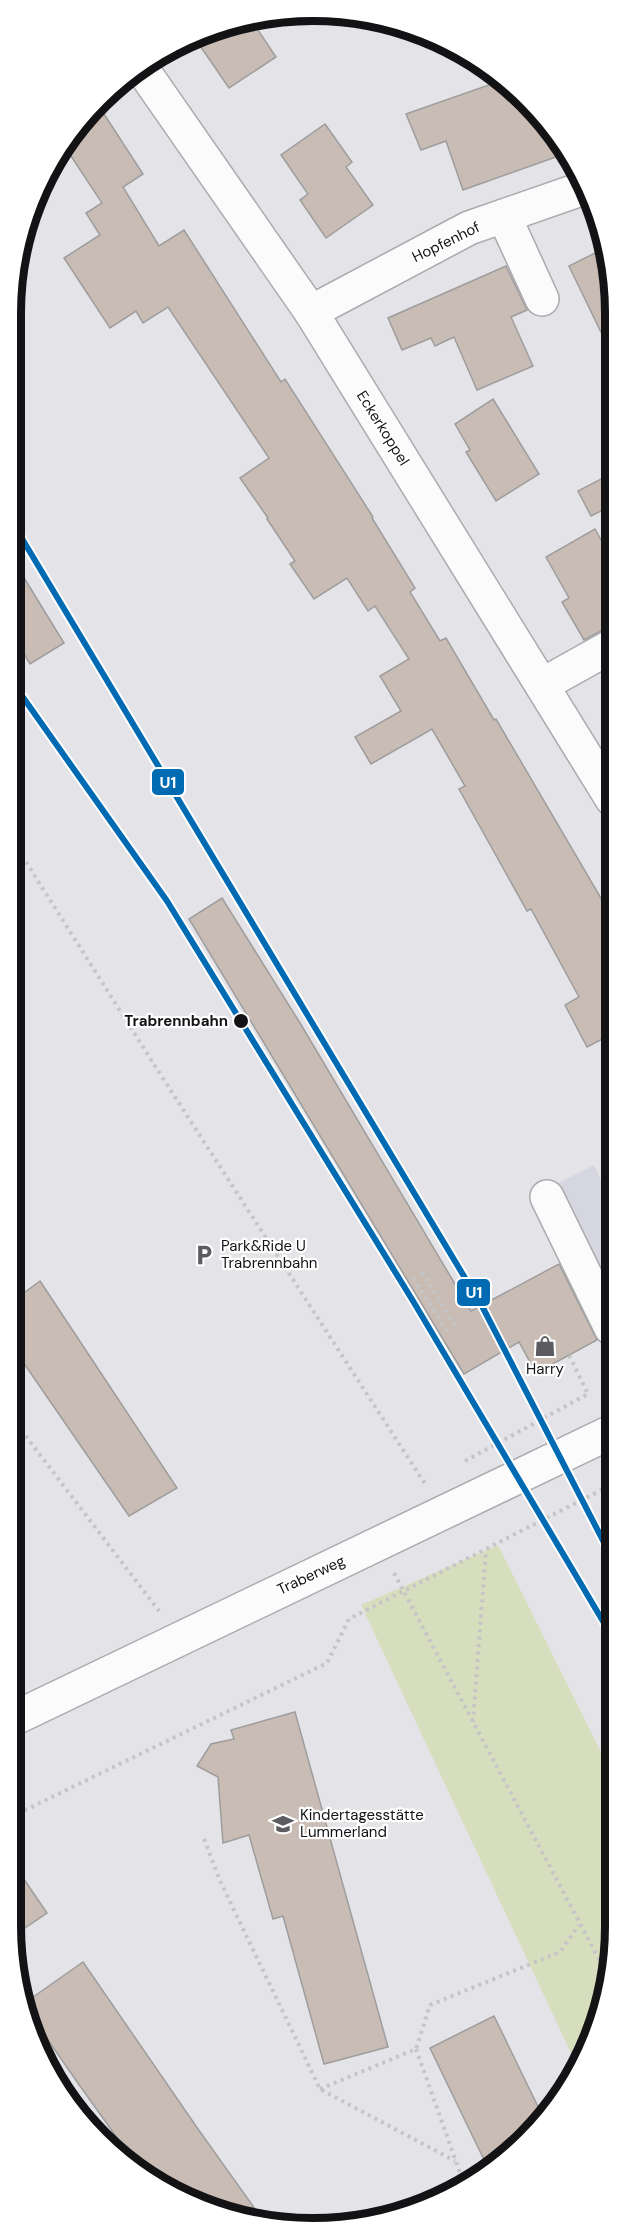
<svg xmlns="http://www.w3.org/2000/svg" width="626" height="2239" viewBox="0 0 626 2239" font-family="'DM Sans',sans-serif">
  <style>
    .built { fill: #d6d6e1 }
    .green { fill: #d7debe }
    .building { fill: #c9bcb4; stroke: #9e9d9e; stroke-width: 1.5 }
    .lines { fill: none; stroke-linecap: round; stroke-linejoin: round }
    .minor-casing { stroke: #ababaf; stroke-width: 36 }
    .path { stroke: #c5c5c7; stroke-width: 4; stroke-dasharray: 3 4.5; stroke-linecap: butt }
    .minor { stroke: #fbfbfc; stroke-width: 33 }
    .metro-1-casing { stroke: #fff; stroke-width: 10 }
    .metro-1 { stroke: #006ab3; stroke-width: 6 }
    .stop-dot { fill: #131316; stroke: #fff; stroke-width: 2 }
    .labels { text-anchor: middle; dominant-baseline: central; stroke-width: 4.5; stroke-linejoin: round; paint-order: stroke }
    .street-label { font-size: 15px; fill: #131316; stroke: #fff }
    .stop-label { font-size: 15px; font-weight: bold; fill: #131316; stroke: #fff; text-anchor: end }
    .poi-label { font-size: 15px; fill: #131316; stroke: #fff; text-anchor: start }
    .rim { fill: none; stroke: #131316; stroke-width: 8 }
    .line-badge { stroke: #fff; stroke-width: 2 }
    .badge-label { font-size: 16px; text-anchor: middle; font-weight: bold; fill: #fff }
  </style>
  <rect width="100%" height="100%" fill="#e4e4e8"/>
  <polygon class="built" points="594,1165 611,1200 611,1301 555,1185"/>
  <polygon class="green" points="498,1545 610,1770 610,1985 578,2068 361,1605"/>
  <g class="building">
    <polygon points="250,18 276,57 229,88 196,40"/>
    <polygon points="500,81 540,113 567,153 463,190 446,141 421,150 406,114"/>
    <polygon points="104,114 143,174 123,187 159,246 184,230 281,382 285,379 373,517 372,518 415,588 410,592 440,641 446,638 494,720 496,719 612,917 612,1034 587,1047 565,1005 579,997 531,909 527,911 459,789 465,786 432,729 371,764 355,737 401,711 380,676 409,659 375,606 368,611 347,578 314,599 290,564 295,561 267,519 268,518 240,478 269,458 168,307 143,323 136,311 110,328 64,258 100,235 86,213 102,203 63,144"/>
    <polygon points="325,124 352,162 346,167 373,205 326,238 300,200 308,194 281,155"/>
    <polygon points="605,248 613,274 613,357 569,266"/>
    <polygon points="506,266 527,310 511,317 533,366 477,390 454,337 435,346 431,338 402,350 388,318"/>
    <polygon points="493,399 539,474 496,501 466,452 470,450 455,424"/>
    <polygon points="605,477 613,492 613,505 591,516 578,491"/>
    <polygon points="595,529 612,560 612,625 584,640 562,602 569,598 546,557"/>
    <polygon points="15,563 64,643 30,664 15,639"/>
    <polygon points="222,898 300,1023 471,1311 559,1264 597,1340 536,1373 519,1342 464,1374 189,919"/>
    <polygon points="40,1281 177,1488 129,1516 12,1346 13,1301"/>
    <polygon points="295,1712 388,2047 324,2064 283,1916 273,1919 249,1835 223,1843 218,1777 197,1766 211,1744 234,1739 231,1730"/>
    <polygon points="11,1860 47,1913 13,1936 10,1926"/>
    <polygon points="83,1962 198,2129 263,2220 180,2197 135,2163 80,2086 27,2010 26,2002"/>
    <polygon points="494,2016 542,2115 497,2166 489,2170 430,2048"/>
  </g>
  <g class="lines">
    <defs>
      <g id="minor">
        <polyline points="140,66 311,312 612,799"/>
        <polyline points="504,216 542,299"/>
        <polyline points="311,312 469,228 587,187"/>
        <polyline points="542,685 612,646"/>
        <polyline points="547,1197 611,1328"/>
        <polyline points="11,1720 611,1432"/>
      </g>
    </defs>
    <use href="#minor" class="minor-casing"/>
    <g class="path">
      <polyline points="14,843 155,1066 425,1484"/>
      <polyline points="422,1272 458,1330"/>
      <polyline points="413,1278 450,1335"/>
      <polyline points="12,1418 159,1611"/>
      <polyline points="465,1461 588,1394 569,1355"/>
      <polyline points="394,1573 610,1980"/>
      <polyline points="473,1722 486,1550"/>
      <polyline points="11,1817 327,1663 349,1619 611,1485"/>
      <polyline points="204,1839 221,1883 320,2089 455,2161"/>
      <polyline points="416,2049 464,2184"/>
      <polyline points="320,2089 416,2049 430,2005 560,1952 579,1925"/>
    </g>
    <use href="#minor" class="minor"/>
    <defs>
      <g id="metro-1">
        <polyline points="15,527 483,1308 611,1556"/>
        <polyline points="15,686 167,901 413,1301 610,1633"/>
      </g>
    </defs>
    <use href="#metro-1" class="metro-1-casing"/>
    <use href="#metro-1" class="metro-1"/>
  </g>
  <defs>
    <symbol id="parking-bare" viewBox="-9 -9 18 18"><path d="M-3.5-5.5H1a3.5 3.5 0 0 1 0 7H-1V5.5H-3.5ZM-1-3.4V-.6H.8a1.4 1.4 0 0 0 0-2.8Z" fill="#5c5c60" stroke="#fff" stroke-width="2.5" paint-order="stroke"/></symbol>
    <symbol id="shop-bare" viewBox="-9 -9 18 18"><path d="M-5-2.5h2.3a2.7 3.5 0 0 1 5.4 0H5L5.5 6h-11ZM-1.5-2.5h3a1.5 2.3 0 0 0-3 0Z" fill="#5c5c60" stroke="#fff" stroke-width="2.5" paint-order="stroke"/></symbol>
    <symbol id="school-bare" viewBox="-9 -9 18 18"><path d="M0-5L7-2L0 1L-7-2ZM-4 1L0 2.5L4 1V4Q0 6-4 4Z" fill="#5c5c60" stroke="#fff" stroke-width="2.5" paint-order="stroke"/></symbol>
  </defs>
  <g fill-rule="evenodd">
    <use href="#parking-bare" x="189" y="1240" width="30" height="30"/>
    <use href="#shop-bare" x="530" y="1331" width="30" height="30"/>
    <use href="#school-bare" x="268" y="1809" width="30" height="30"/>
  </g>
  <circle class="stop-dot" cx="241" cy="1021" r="8"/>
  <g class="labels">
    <g class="street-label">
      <text transform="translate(446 242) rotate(-26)">Hopfenhof</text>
      <text transform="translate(383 428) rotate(58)">Eckerkoppel</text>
      <text transform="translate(311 1575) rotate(-25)">Traberweg</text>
    </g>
    <g class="stop-label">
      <text x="228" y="1021">Trabrennbahn</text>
    </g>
    <g class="poi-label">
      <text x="221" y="1246">Park&amp;Ride U<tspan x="221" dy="17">Trabrennbahn</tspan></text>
      <text x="545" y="1369" text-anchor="middle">Harry</text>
      <text x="300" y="1815">Kindertagesstätte<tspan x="300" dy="17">Lummerland</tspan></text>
    </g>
  </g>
  <path d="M0 0H626V2239H0ZM313 21H313A292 292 0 0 1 605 313V1926A292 292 0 0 1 313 2218H313A292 292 0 0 1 21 1926V313A292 292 0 0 1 313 21Z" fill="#fff" fill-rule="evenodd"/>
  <path class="rim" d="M313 21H313A292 292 0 0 1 605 313V1926A292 292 0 0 1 313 2218H313A292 292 0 0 1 21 1926V313A292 292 0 0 1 313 21Z"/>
  <g class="line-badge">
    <rect x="151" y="768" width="34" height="28" rx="6" fill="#006ab3"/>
    <rect x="456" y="1278" width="35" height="29" rx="6" fill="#006ab3"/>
  </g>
  <g class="badge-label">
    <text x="168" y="788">U1</text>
    <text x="474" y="1298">U1</text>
  </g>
</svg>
